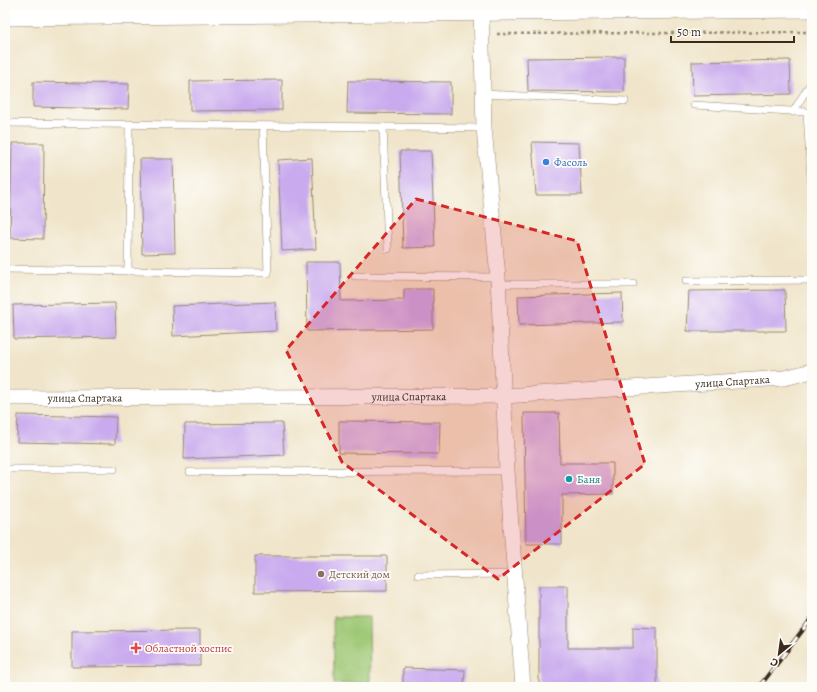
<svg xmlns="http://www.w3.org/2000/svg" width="817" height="692" viewBox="0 0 817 692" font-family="Alegreya,serif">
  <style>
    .green { fill: #9ec874; stroke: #6c7949 }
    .building { fill: #c9aaee }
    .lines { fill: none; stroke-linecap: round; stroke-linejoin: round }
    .service-casing { stroke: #968874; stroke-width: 8 }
    .minor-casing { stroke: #968874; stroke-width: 16 }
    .secondary-casing { stroke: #968874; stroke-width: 22 }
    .path { stroke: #968874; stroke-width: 2.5; stroke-dasharray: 3 3; stroke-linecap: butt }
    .service { stroke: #fff; stroke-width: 7 }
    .minor { stroke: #fff; stroke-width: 15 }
    .secondary { stroke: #fff; stroke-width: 21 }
    .rail-casing { stroke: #3b2a1e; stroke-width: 4.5 }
    .rail { stroke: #fdfcf7; stroke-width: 3; stroke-dasharray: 9; stroke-linecap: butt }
    .marked { fill: #d62828; fill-opacity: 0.2; stroke: #d62828; stroke-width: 3; stroke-dasharray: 8 5; stroke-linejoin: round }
    .shop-dot { fill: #3f7fe0; stroke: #fdfcf7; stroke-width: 1.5 }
    .culture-dot { fill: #0f9aa8; stroke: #fdfcf7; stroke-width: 1.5 }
    .education-dot { fill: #8d6e63; stroke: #fdfcf7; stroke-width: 1.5 }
    .health-dot { fill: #e0444e; stroke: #fdfcf7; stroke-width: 1.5 }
    .labels { text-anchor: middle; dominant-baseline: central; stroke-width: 3.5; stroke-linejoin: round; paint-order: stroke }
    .shop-label { font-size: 11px; fill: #366cbe; stroke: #fdfcf7; text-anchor: start }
    .street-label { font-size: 11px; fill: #3b2a1e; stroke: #fdfcf7 }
    .culture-label { font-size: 11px; fill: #0d838f; stroke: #fdfcf7; text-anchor: start }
    .education-label { font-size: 11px; fill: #785e54; stroke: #fdfcf7; text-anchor: start }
    .health-label { font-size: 11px; fill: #be3a42; stroke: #fdfcf7; text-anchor: start }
  </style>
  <rect width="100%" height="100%" fill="#fdfcf7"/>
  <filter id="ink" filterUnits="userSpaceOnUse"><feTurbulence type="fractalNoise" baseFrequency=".025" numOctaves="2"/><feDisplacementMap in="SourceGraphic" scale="8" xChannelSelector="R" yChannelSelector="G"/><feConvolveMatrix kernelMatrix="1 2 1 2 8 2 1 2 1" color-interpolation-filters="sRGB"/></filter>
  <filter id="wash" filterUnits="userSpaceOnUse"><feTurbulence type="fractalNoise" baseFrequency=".012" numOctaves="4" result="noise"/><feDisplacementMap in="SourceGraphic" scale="16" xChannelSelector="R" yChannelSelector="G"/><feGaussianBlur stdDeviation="0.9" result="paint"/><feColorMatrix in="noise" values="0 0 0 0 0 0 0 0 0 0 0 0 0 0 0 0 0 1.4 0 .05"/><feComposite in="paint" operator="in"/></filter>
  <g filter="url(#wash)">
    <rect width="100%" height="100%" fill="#f0e5ca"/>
    <polygon class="green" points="333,617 369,617 370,682 334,684"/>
    <g id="blocks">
      <g class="building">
        <polygon points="624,57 624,92 528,91 527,58"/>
        <polygon points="790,60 791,94 693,96 692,62"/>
        <polygon points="282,80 282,110 190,111 190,81"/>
        <polygon points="348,81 451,82 451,114 347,113"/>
        <polygon points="33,82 129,84 128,109 33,107"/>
        <polygon points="532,142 579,143 582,195 536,195"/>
        <polygon points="12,143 44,143 43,239 10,238"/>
        <polygon points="400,151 431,151 435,247 403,248"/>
        <polygon points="312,158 316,249 282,251 278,160"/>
        <polygon points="140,159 173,159 175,253 142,254"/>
        <polygon points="306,262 340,262 341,301 404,300 404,289 433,289 433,329 307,331"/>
        <polygon points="785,290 786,331 687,331 689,291"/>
        <polygon points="622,293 623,322 519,325 518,296"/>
        <polygon points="275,302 276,331 173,336 172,306"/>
        <polygon points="115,303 116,337 14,339 13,305"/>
        <polygon points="524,413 559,413 560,463 613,463 613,494 562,495 562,544 526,544"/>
        <polygon points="18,415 116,417 115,444 17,442"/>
        <polygon points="339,421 440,422 439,454 339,453"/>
        <polygon points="282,423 284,455 184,459 185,424"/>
        <polygon points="255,556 387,556 387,591 255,592"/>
        <polygon points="539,586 568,586 568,648 633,648 633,627 657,628 657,687 539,687"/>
        <polygon points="200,630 200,666 72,667 72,631"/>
        <polygon points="403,668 465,670 464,687 403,687"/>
      </g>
    </g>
  </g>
  <g filter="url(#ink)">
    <use href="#blocks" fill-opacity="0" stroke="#968874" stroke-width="1"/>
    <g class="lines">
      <defs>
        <g id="service">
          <polyline points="483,94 625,101"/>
          <polyline points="694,105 807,112 812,195"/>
          <polyline points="793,112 812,81"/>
          <polyline points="5,123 484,128"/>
          <polyline points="383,127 388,249"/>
          <polyline points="5,269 268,273 263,126"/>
          <polyline points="128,271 129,124"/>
          <polyline points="355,276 498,277"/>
          <polyline points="686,281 812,280"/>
          <polyline points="498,284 633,284"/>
          <polyline points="5,469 114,469"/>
          <polyline points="190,472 507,471"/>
          <polyline points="418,575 515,574"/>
        </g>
        <g id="minor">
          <polyline points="481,9 484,128 498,277 507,471 523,687"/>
          <path id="s1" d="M5,398L504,396L784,378L812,371"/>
        </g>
        <polyline id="secondary" points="5,15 812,7"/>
      </defs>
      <use href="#service" class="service-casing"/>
      <use href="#minor" class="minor-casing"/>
      <use href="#secondary" class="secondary-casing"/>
      <polyline class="path" points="497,34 812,32"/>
      <use href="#service" class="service"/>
      <use href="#minor" class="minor"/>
      <use href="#secondary" class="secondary"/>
      <defs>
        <polyline id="rail" points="759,687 812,618"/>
      </defs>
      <use href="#rail" class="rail-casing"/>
      <use href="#rail" class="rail"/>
    </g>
  </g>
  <path class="marked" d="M416,199L577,241L645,464L498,579L342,462L286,350Z"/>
  <circle class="shop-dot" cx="546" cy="162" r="4"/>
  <circle class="culture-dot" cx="569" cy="479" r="4"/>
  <circle class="education-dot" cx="321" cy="574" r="4"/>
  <path class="health-dot" d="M134 642h4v4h4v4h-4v4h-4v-4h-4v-4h4z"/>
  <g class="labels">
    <g class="shop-label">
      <text x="554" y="162">Фасоль</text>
    </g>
    <g class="street-label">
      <text stroke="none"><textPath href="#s1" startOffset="728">улица Спартака</textPath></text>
      <text stroke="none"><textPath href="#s1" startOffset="404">улица Спартака</textPath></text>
      <text stroke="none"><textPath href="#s1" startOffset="80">улица Спартака</textPath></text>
    </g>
    <g class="culture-label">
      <text x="577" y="479">Баня</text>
    </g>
    <g class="education-label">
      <text x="329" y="574">Детский дом</text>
    </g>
    <g class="health-label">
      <text x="145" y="648">Областной хоспис</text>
    </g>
  </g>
  <rect width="817" height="692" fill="none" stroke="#fdfcf7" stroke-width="20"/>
  <g transform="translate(779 654) rotate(209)" stroke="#fdfcf7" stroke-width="3" paint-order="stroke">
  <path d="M0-3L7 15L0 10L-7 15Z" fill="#3b2a1e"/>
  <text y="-6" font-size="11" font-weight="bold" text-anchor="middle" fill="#3b2a1e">С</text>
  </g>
  <path d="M671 36v6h123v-6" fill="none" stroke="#3b2a1e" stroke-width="2"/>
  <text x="677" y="36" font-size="12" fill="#3b2a1e" stroke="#fdfcf7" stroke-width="3" paint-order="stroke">50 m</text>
</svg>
